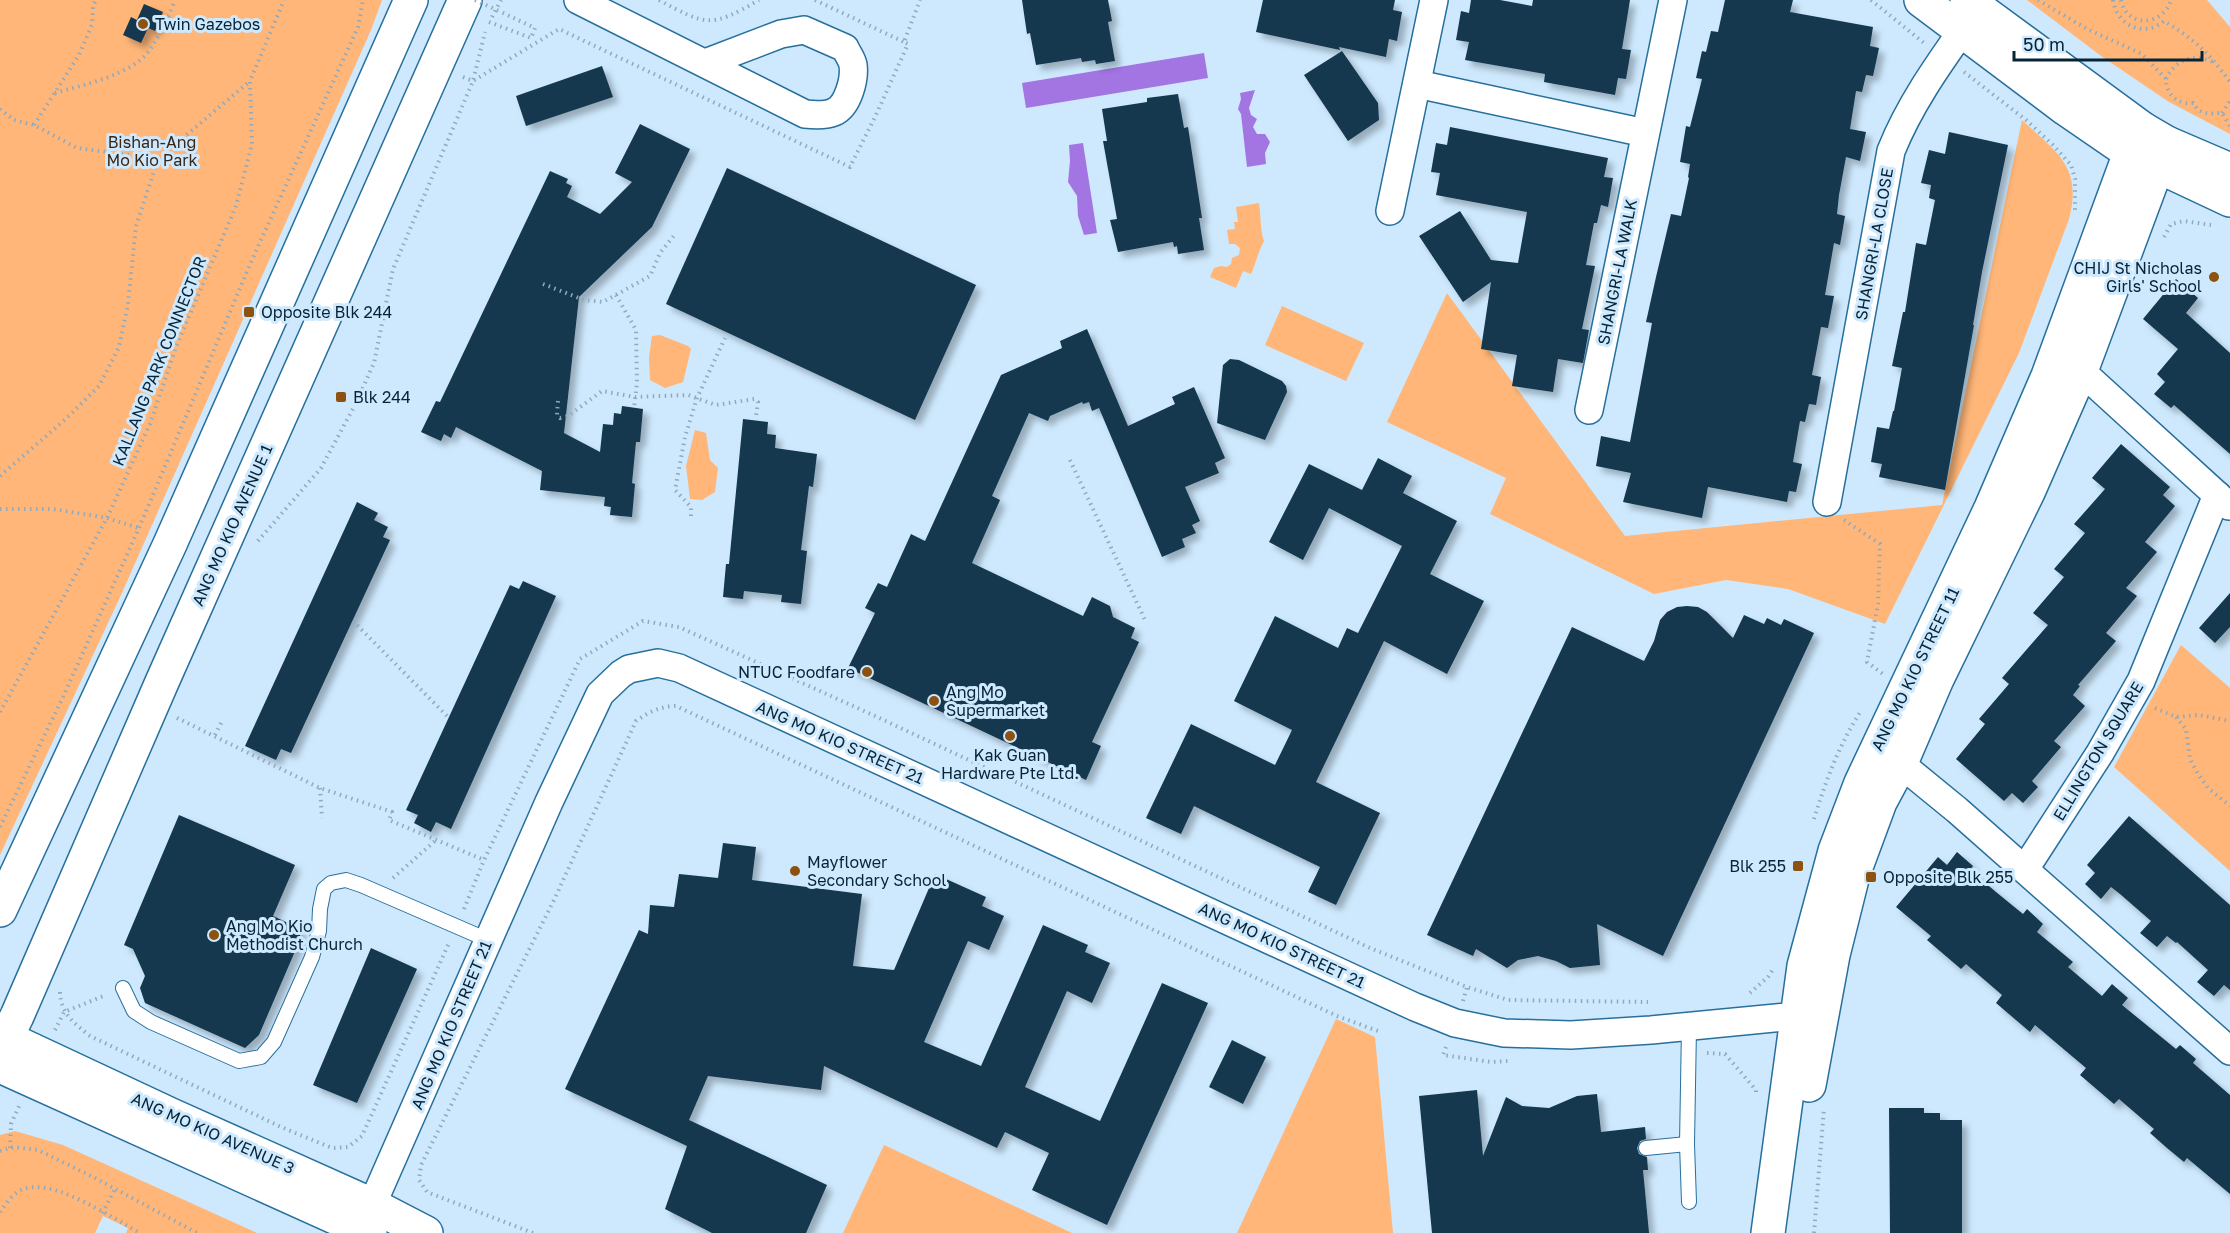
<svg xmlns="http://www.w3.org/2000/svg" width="2230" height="1233" viewBox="0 0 2230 1233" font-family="'Golos Text',sans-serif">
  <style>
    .green { fill: #ffb678 }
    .water { fill: #a275e3 }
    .building { fill: #123850; filter: url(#shadow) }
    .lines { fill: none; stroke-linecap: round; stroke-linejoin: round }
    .lane-casing { stroke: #276f9d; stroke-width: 16 }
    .street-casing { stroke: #276f9d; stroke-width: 30 }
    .secondary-casing { stroke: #276f9d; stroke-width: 36 }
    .primary-casing { stroke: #276f9d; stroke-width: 36 }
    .path { stroke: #8eaabf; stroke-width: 4; stroke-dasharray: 1.5 4.5; stroke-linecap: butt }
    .lane { stroke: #fff; stroke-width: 14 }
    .street { stroke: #fff; stroke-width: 27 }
    .secondary { stroke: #fff; stroke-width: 33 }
    .primary { stroke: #fff; stroke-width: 33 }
    .path-bridge { stroke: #8eaabf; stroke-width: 4; stroke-dasharray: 1.5 4.5; stroke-linecap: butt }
    .poi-dot { fill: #8d5110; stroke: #cee9fe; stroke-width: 2 }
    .labels { text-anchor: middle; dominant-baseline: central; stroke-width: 6; stroke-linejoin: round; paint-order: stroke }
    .poi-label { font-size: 16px; fill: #062437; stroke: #cee9fe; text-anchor: start }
    .park-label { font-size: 16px; fill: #392717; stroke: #cee9fe }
    .street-label { font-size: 16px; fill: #062437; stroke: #cee9fe }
  </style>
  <defs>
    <filter id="shadow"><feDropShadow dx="5.5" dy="5.5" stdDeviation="3" flood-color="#0004"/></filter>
  </defs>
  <rect width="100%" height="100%" fill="#cee9fe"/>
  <g class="green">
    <polygon points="0,0 382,0 371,30 121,595 0,855"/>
    <polygon points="2027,0 2207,0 2230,27 2230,134 2169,102 2101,56"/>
    <path d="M2022,120C2056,152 2083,166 2069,219L2019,353L1885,624L1788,589L1726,580L1654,594L1490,514L1506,478L1387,422L1447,293L1625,536L1942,505Z"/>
    <path d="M1259,203C1261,215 1260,231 1264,241C1258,252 1256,263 1251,274L1243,271L1236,288L1210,277L1214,268L1221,266L1227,267L1231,264L1232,258L1239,255L1240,248L1235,244H1229L1227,230L1235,229L1234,222H1238L1236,207Z"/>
    <polygon points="1282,306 1364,343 1346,381 1265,345"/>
    <polygon points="660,335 688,346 691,349 683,382 665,388 650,380 649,357 652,336"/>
    <polygon points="695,430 706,433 710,460 718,468 715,492 702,500 690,499 686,466"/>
    <polygon points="2181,645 2230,688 2230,871 2114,767"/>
    <polygon points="1336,1019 1375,1037 1393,1233 1237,1233"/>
    <polygon points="15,1131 63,1145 257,1233 126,1233 128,1228 103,1216 95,1233 0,1233 0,1135"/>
    <polygon points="884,1145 1072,1233 843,1233"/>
  </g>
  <g class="water">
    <polygon points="1204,53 1208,78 1026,108 1022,83"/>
    <polygon points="1255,90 1249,108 1251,115 1257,119 1253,127 1257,134 1265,134 1270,142 1265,153 1266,164 1247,167 1241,114 1238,109 1241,99 1240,93"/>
    <polygon points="1083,143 1097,233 1084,235 1078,216 1077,196 1068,182 1070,161 1069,145"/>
  </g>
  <g class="building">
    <polygon points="1022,0 1108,0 1112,21 1108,22 1115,61 1096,64 1095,60 1082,62 1081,58 1036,65 1030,33 1027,34"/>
    <polygon points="1263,0 1395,0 1393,10 1402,12 1397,41 1389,39 1386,57 1339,47 1340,50 1256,32"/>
    <polygon points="1471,0 1500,0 1532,6 1533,0 1630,0 1622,49 1631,50 1626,79 1618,78 1615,95 1544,82 1545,74 1465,60 1469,42 1456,40 1461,11 1469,13"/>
    <polygon points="1725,0 1793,0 1790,12 1873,27 1870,46 1879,48 1873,76 1866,75 1862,92 1856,91 1850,129 1866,132 1860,161 1846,157 1839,195 1837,214 1845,216 1840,245 1834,243 1825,295 1834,296 1828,328 1821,327 1812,375 1821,377 1816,405 1809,404 1805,422 1800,421 1793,462 1802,464 1796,492 1789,491 1787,502 1708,487 1702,518 1623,502 1631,473 1596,466 1601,436 1630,442 1652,323 1646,322 1656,277 1671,214 1681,216 1689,178 1688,177 1690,164 1680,162 1686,126 1690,127 1702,79 1696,78 1702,51 1706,52 1711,31 1718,32"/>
    <polygon points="144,4 163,12 155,31 148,28 141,43 123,35 131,17 137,20"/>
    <polygon points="1342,51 1378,103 1379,120 1348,141 1304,75"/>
    <polygon points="602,66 613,97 526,126 516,96"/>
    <polygon points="1178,94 1184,128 1188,127 1202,218 1199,218 1204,250 1178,254 1177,246 1174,247 1173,242 1118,252 1110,220 1117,219 1103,141 1107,141 1102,109 1147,102 1147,98"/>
    <polygon points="640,124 690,149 652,227 579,297 564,433 600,452 603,424 613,425 614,413 621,414 622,406 643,409 640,442 636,442 632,483 635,484 632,517 610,515 611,507 604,506 605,497 540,490 542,471 456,427 451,438 444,434 441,441 421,432 436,401 440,402 550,171 568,179 566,183 572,186 567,197 600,214 632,182 615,173"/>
    <polygon points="1450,127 1608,158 1604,177 1613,178 1608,207 1601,205 1597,223 1594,223 1586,265 1595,266 1582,329 1589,330 1583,363 1558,359 1553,392 1512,386 1517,355 1481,349 1491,282 1463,302 1419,236 1460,211 1491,260 1518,263 1527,212 1436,195 1440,173 1431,172 1436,143 1447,145"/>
    <polygon points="1949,132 2008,145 1982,272 1973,325 1974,325 1945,490 1879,477 1882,464 1871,462 1877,427 1889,429 1893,411 1894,411 1902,368 1892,366 1903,312 1905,312 1916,243 1926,245 1935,200 1929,198 1931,185 1921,183 1929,150 1945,154"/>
    <polygon points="727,168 976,285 915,420 666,304"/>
    <polygon points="2176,279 2198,298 2186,313 2230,353 2230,454 2174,405 2171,408 2154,394 2165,382 2157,374 2178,349 2143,319"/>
    <polygon points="1087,329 1128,426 1175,404 1172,397 1194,387 1225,458 1215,463 1219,473 1185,487 1200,521 1192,525 1196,533 1182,539 1185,547 1162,557 1099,408 1092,411 1089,402 1083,404 1082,402 1050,416 1048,421 1029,413 992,496 1000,500 972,563 1083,616 1092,597 1110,606 1113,617 1135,628 1131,638 1139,642 1092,742 1101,746 1086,780 848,668 875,613 865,608 878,583 887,587 911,534 925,541 1001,375 1062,348 1060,341"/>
    <polygon points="1230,359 1239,360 1282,381 1286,386 1287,392 1265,440 1217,423 1223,365"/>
    <polygon points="743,419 768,422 767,434 776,435 775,448 817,454 813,487 809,486 801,550 807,551 801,604 781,602 782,595 744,591 743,599 723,597 726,564 729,564"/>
    <polygon points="2121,444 2170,487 2163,495 2175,506 2145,542 2157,552 2126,588 2137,596 2106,633 2116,641 2078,685 2080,686 2073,695 2085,706 2054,741 2061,747 2032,781 2038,787 2023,803 2012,793 2004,801 1956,759 1985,724 1979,719 2009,684 2002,678 2048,625 2033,613 2064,577 2054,569 2085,533 2074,524 2105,489 2092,478"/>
    <polygon points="1378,458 1412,476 1403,493 1457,521 1430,574 1484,601 1447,674 1384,641 1316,782 1380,813 1336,905 1308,892 1320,867 1194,806 1181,834 1146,818 1191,724 1275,765 1292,730 1234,701 1275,616 1338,648 1347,628 1358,633 1402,546 1329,508 1303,560 1269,542 1309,464 1362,490"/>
    <polygon points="357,502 378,513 374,520 388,527 383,537 390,540 291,753 281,749 276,760 245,746"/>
    <polygon points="523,581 556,596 451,829 436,822 431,832 414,823 418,815 406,810 510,585 519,589"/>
    <polygon points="2230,593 2230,627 2215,643 2199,628"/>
    <polygon points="1687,606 1698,607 1707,612 1733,638 1744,615 1764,624 1767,618 1781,625 1784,619 1814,633 1663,956 1597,924 1600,965 1570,968 1556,961 1538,956 1518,960 1507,968 1476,949 1473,956 1427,935 1572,627 1644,661 1654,641 1660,620 1667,612 1677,607"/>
    <polygon points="179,815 295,865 273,916 301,929 299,942 259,1035 245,1048 145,1003 140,988 145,976 133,949 124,945"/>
    <polygon points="2129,816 2230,905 2230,990 2224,985 2214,996 2197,982 2208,970 2177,942 2176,943 2167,936 2157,947 2140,933 2151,921 2120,894 2111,887 2101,899 2085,884 2095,873 2087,865"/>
    <polygon points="723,843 756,847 752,880 862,894 853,966 894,970 935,874 986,897 982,906 1004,916 989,950 968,941 924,1042 981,1066 1043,925 1088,945 1085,952 1110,963 1092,1003 1067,991 1025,1087 1100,1121 1162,983 1208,1003 1107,1225 1032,1190 1049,1153 1005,1132 997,1148 824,1066 821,1090 708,1076 689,1120 827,1185 806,1233 712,1233 665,1209 687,1146 565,1089 639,930 648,934 650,905 674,907 679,874 718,878"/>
    <polygon points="1957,852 1973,866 1970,870 1996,892 2023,914 2027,909 2043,924 2037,932 2073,962 2068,967 2102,996 2112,984 2128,998 2122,1005 2176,1049 2180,1045 2196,1059 2193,1063 2230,1095 2230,1194 2187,1158 2184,1162 2167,1148 2150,1133 2154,1129 2119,1099 2114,1104 2080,1075 2086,1068 2035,1025 2030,1032 1996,1003 2002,995 1966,964 1961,969 1927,940 1931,936 1896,907 1938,857 1947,865"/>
    <polygon points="371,948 417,969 357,1103 313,1085"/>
    <polygon points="1232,1040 1266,1057 1243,1104 1209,1087"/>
    <polygon points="1477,1090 1483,1156 1506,1097 1522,1106 1549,1108 1577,1096 1597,1094 1601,1132 1645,1127 1646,1139 1640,1141 1637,1148 1639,1154 1647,1157 1648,1170 1643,1170 1649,1233 1432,1233 1419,1096"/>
    <polygon points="1889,1108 1924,1108 1924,1113 1940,1113 1940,1120 1962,1120 1962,1233 1890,1233"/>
  </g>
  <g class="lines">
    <defs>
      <g id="lane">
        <polyline points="123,988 134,1011 151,1022 239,1061 261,1057 274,1042 312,957 319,931 320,909 324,889 331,883 346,880 361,885 488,940"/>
        <polyline points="1689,1027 1687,1144 1689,1202"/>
        <polyline points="1646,1148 1687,1144"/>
      </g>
      <g id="street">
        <path d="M578,0L805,114C814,115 825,116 834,112C848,106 855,79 853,65C852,59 847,53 845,48L804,30L781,34L705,63"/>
        <polyline points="1417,84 1645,133"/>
        <polyline points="1390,211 1434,0"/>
        <polyline points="2064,361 2081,371 2229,506"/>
        <polyline points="1589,410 1673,0"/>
        <path d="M1827,502L1891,151C1911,101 1943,58 1974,14"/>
        <polyline points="1886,752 1957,810 2230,1051"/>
        <polyline points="2025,869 2100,753 2141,681 2217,495"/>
        <polyline points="372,1205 549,802 600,694 621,674 629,669 658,663 679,668 1415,1007 1455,1023 1504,1033 1571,1035 1651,1030 1796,1016 1818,1017"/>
      </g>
      <g id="secondary">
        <polyline points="1921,0 2066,109 2130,153 2230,200"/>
        <polyline points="1967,0 2143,129 2167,143 2230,170"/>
        <polyline points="1809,1085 1833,955 1853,875 1880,802 1901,763 1937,679 2029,490 2081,371 2157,167 2167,143"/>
        <polyline points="1768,1233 1804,966 1835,851 1861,783 1991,508 2048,376 2130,153 2143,129"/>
      </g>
      <g id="primary">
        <polyline points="0,910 170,544 411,0"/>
        <polyline points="0,1035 171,1115 372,1205 426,1233"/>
        <polyline points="0,1050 17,1016 162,682 465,0"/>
        <polyline points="0,1066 370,1233"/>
      </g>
    </defs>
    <use href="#lane" class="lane-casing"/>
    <use href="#street" class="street-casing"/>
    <use href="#secondary" class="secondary-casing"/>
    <use href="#primary" class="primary-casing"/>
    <g class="path">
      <path d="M659,0C707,26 711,28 759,0"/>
      <polyline points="815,0 904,42"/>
      <polyline points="1871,0 1924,43"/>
      <path d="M2038,0L2087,29L2142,54L2166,79C2166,95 2178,105 2193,103C2200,115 2209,114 2222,113L2230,126"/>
      <path d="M2113,0C2117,26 2144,38 2164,21C2194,39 2210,54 2230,82"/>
      <path d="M2121,0C2127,29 2163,26 2171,0"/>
      <polyline points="492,17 501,0"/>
      <polyline points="489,22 531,38 535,28 501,12"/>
      <polyline points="1964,72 2026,120 2053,145 2071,165 2075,179 2075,213"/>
      <polyline points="463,77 473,81 559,29 850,167 876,115 908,44 904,42 920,0"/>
      <path d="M2166,79C2176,58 2197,52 2216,64"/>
      <path d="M55,93C83,85 131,75 149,51C160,35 168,18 175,0"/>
      <polyline points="0,109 14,120 34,125 77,148 158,159"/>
      <polyline points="2222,113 2230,101"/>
      <polyline points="34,125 79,55 92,25 93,6 96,0"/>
      <polyline points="2164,237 2171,224 2184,221 2211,225"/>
      <polyline points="543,284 584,300 603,302 650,276 660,253 676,233"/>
      <polyline points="616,295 636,330 637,383 634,408"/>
      <polyline points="558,401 557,415 560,418 568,416 602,391 635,397 688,395 716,405 754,399 758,402 756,416"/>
      <polyline points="1070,460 1145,620"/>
      <polyline points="0,476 67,418 99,386 119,347 128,304 136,226 158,159 249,82"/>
      <polyline points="0,509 53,509 107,518 139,528"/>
      <polyline points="691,516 691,507 675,490 685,437 697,398 725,338"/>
      <polyline points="1844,520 1880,544 1878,604 1867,662 1883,674"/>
      <polyline points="258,541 321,468 355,405 374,363 393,269 473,81 485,32"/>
      <polyline points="353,621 449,718"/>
      <polyline points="2155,708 2176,717 2199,715 2230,721"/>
      <polyline points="0,712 107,518 150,424 176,347 236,206 252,144 250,81 284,0"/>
      <polyline points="2176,717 2186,729 2190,759 2198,774 2208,788 2230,806"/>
      <polyline points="177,718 320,788 392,812 389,820 484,860"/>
      <polyline points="215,735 222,721"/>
      <polyline points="320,788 322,818"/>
      <path d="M1814,819C1826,780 1839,745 1861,711"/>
      <polyline points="0,827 63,697 139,528 251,262 358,27 363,0"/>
      <polyline points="393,878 435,841"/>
      <polyline points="464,909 484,860 580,659 643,621 679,627 875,716 1370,948 1467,987 1508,1000 1648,1002"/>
      <path d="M60,992C61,1014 74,1023 90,1036L281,1127L332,1148L348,1147L362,1136L449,943"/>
      <polyline points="1750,993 1768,977 1774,968"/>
      <polyline points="1463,1001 1467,987"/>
      <polyline points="55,1030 64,1012 106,995"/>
      <polyline points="1446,1047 1443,1055 1491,1062 1508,1061"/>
      <polyline points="1707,1053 1725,1054 1756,1090 1756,1092"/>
      <polyline points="10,1148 11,1124 20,1104"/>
      <polyline points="0,1151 14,1147 38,1150 95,1178 197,1233"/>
      <path d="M0,1212C5,1205 11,1196 19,1191C49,1174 112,1218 140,1233"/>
      <polyline points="102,1213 115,1189"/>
      <path d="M533,1233L427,1192L419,1180L421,1165L554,900L636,721C649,712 661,706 676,706L1337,1016L1378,1031"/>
      <polyline points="1814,1233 1824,1108"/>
    </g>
    <use href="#lane" class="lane"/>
    <use href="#street" class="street"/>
    <use href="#secondary" class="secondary"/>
    <use href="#primary" class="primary"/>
    <polyline class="path-bridge" points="475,0 501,12"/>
  </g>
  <g class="poi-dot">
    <circle cx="143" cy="24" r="6"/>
    <circle cx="2214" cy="277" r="6"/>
    <rect x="243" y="306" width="12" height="12" rx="3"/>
    <rect x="335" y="391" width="12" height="12" rx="3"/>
    <circle cx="867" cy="672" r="6"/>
    <circle cx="934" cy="701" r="6"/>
    <circle cx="1010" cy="736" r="6"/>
    <rect x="1792" y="860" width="12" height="12" rx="3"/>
    <circle cx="795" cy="871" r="6"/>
    <rect x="1865" y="871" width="12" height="12" rx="3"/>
    <circle cx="214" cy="935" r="6"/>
  </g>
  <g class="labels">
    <g class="poi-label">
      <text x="155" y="24">Twin Gazebos</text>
      <text x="2202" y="268" text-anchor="end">CHIJ St Nicholas<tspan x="2202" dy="18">Girls' School</tspan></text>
      <text x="261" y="312">Opposite Blk 244</text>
      <text x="353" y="397">Blk 244</text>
      <text x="855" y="672" text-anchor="end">NTUC Foodfare</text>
      <text x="946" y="692">Ang Mo<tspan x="946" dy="18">Supermarket</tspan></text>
      <text x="1010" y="755" text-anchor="middle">Kak Guan<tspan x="1010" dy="18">Hardware Pte Ltd.</tspan></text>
      <text x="807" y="862">Mayflower<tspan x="807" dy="18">Secondary School</tspan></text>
      <text x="1786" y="866" text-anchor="end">Blk 255</text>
      <text x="1883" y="877">Opposite Blk 255</text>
      <text x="226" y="926">Ang Mo Kio<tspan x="226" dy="18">Methodist Church</tspan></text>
    </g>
    <g class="park-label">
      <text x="152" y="142">Bishan-Ang<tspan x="152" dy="18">Mo Kio Park</tspan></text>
    </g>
    <g class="street-label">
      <text transform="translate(1874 244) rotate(-80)">SHANGRI-LA CLOSE</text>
      <text transform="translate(1617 272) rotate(-79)">SHANGRI-LA WALK</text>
      <text transform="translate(159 361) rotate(-68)">KALLANG PARK CONNECTOR</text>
      <text transform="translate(232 525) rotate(-66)">ANG MO KIO AVENUE 1</text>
      <text transform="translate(1915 669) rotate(-64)">ANG MO KIO STREET 11</text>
      <text transform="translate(840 742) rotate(24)">ANG MO KIO STREET 21</text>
      <text transform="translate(2098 751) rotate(-59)">ELLINGTON SQUARE</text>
      <text transform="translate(1282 945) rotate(25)">ANG MO KIO STREET 21</text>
      <text transform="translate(451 1025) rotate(-67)">ANG MO KIO STREET 21</text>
      <text transform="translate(213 1133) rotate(24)">ANG MO KIO AVENUE 3</text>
    </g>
  </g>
  <path d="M2014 51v9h188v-9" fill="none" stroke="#062437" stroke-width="3"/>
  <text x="2023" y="51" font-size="18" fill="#062437" stroke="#cee9fe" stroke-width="4.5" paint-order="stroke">50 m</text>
</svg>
